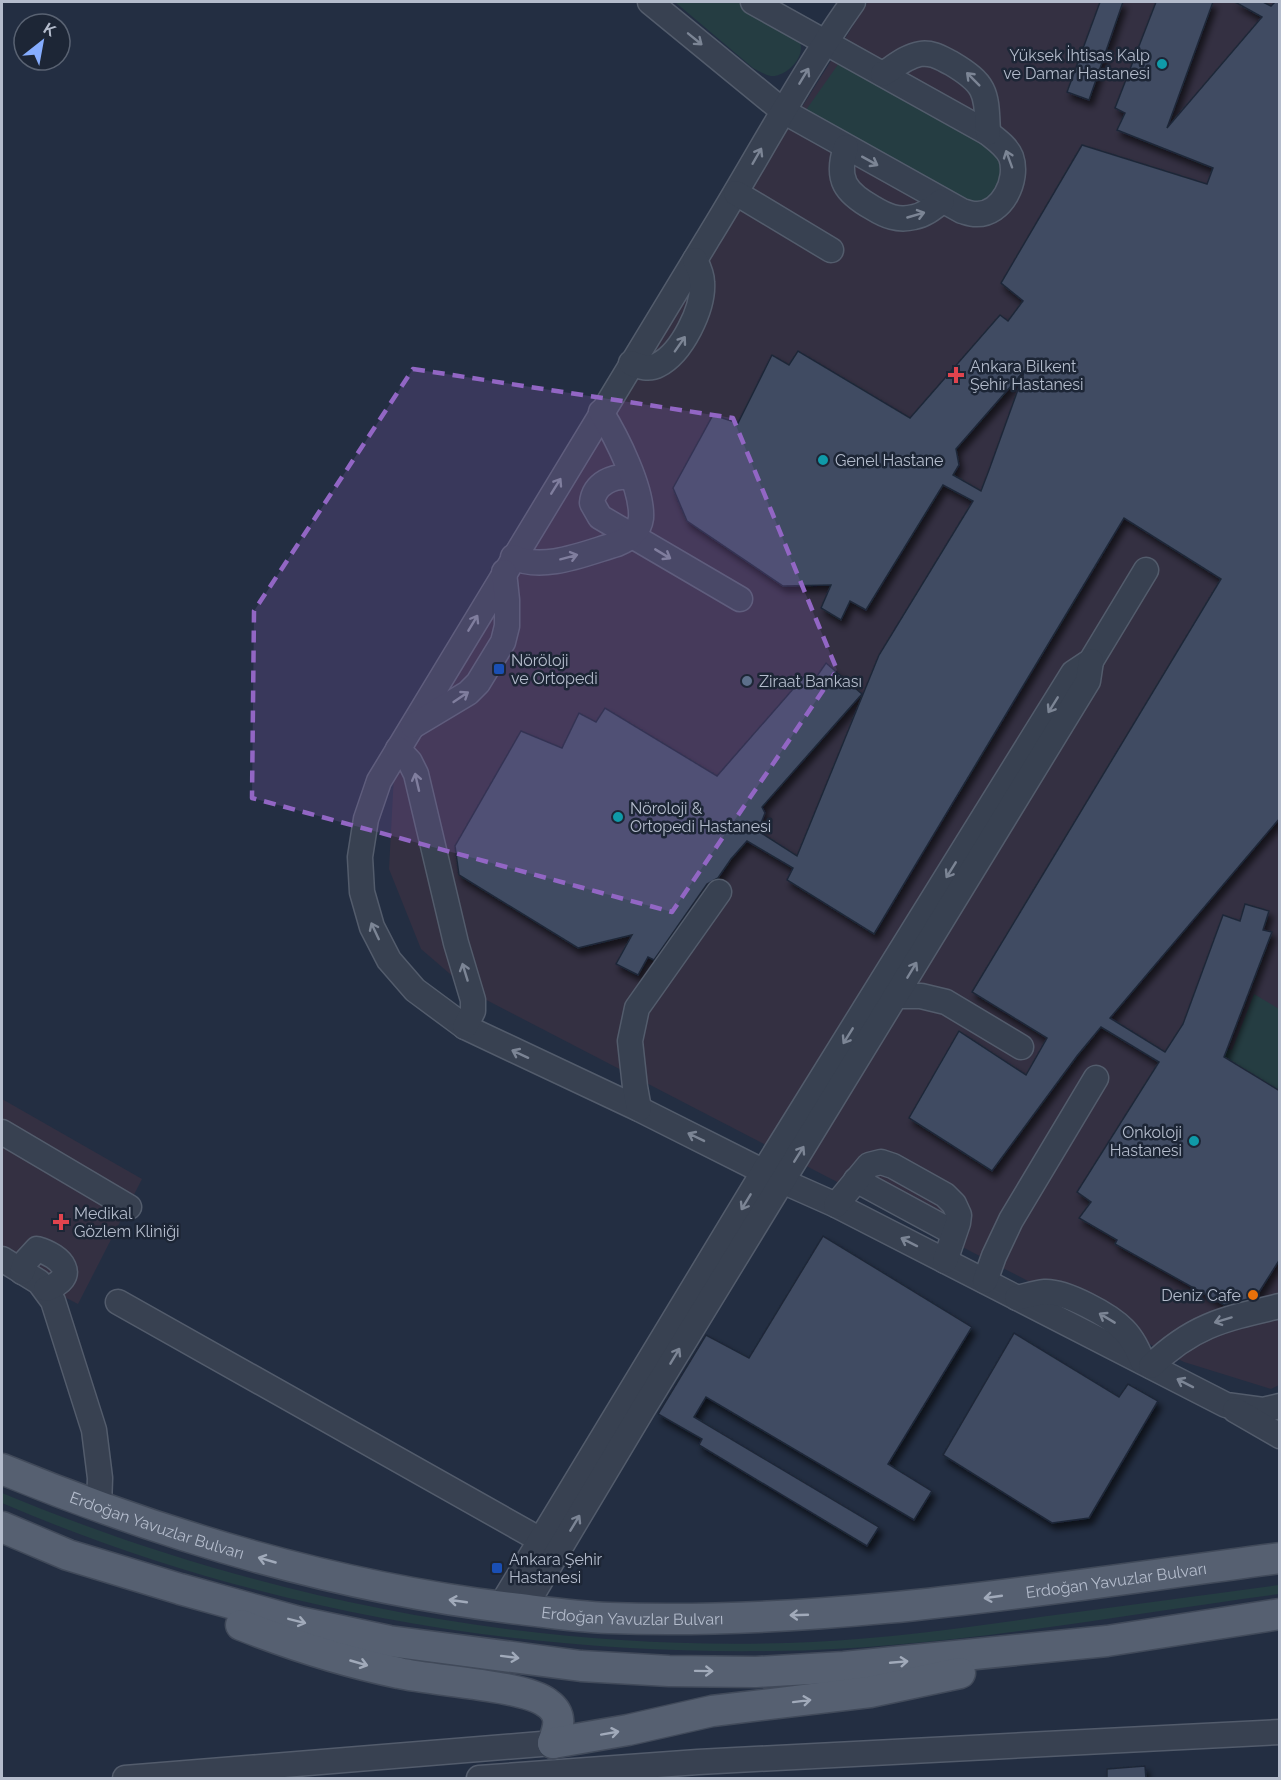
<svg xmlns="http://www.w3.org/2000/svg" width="1281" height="1780" viewBox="0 0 1281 1780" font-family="Raleway,sans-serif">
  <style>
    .medical { fill: #343042 }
    .green { fill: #253d42 }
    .building { fill: #3f4b62; stroke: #1f2838; stroke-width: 1.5; fill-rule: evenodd; filter: url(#shadow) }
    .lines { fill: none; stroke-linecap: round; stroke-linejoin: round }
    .minor-casing { stroke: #535c6c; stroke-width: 27 }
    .major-casing { stroke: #414a5a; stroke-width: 33 }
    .minor { stroke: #384151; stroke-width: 24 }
    .major { stroke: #566071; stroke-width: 30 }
    .oneway { stroke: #7c8595 }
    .oneway2 { stroke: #a1aaba }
    .marked { fill: #9266c4; fill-opacity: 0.2; stroke: #9266c4; stroke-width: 4.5; stroke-dasharray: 12 8; stroke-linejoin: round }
    .culture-dot { fill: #0f9aa8; stroke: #1d2636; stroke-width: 2 }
    .health-dot { fill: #e0444e; stroke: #1d2636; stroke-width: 2 }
    .transit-dot { fill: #1a4fb4; stroke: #1d2636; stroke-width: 2 }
    .service-dot { fill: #5c6f8a; stroke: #1d2636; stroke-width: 2 }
    .food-dot { fill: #e8710a; stroke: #1d2636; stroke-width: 2 }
    .labels { text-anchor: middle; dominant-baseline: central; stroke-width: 5; stroke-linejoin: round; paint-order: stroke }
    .poi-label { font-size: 16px; fill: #b4bccc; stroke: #1d2636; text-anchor: start }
    .street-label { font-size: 16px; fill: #b4bccc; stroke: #1d2636 }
  </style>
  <defs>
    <filter id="shadow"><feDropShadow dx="3.5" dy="6" stdDeviation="3" flood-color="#0009"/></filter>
  </defs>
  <rect width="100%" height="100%" fill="#232e42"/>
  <g class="medical">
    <polygon points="868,2 1279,2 1279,1385 1271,1389 1184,1362 471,992 421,949 389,869 394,774 398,749"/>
    <polygon points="2,1099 142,1179 78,1304 2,1265"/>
  </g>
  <g class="green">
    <path d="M675,2H746L799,39C800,42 801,45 801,48C801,62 784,77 771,76C765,75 759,71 753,68Z"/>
    <path d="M844,56L1000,148L1005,176C991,198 991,207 962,203L806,110Z"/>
    <polygon points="1254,994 1279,1009 1279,1091 1223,1056 1225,1048 1232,1050"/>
    <path d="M2,1493C259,1600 534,1654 812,1642C889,1638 964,1628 1040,1617C1120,1606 1200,1596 1279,1585V1594C1114,1616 940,1649 773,1651C509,1655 244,1607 2,1503Z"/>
  </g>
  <g class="building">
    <polygon points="1100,2 1123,2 1089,100 1067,92"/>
    <path d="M1156,2H1213L1167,128L1262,17L1235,2H1263L1271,6L1275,2H1280V818L1110,1018L1165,1052L1183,1024L1223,915L1240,921L1245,904L1269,911L1263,930L1272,932L1224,1057L1280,1091V1259L1256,1297L1224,1305L1115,1244L1117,1240L1079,1218L1091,1202L1077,1192L1159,1062L1101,1027L1077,1056L992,1171L909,1118L959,1031L1026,1075L1047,1038L972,992L1221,579L1124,518L874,934L787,880L793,868L747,841L731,859L718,878L707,884L654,960L648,957L638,975L616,964L632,935L578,948L459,875L455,846L521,731L562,748L579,713L596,722L605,708L717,776L807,673L815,679L826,663L862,694L762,807L765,813L758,831L797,856L879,655L973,501L943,485L866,610L850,601L841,620L821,608L831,585L783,586L687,521L673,488L713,415L738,423L772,355L789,365L798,351L910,418L1000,315L1008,321L1023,301L1001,283L1082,145L1207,184L1213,168L1117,130L1125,113L1115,108ZM1025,370L989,470L981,491L953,475L959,465L956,449Z"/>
    <polygon points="823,1236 972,1327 888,1464 932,1491 914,1520 706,1397 694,1417 879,1527 867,1546 699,1445 702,1439 658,1414 706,1335 749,1358"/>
    <polygon points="1014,1333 1119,1397 1128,1384 1158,1401 1089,1518 1052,1523 943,1455"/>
    <polygon points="1145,1766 1146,1779 1107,1779 1107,1769"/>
  </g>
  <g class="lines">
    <defs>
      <g id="minor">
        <path d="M650,2L783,111L962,211C966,212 971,214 976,214C1002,215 1019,180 1011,157C1007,147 997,140 988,133L753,2"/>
        <path d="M853,2C799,78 756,161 707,240C597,420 487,600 379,781L366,819L360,857L362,892L372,927L389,960L415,990L465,1027L639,1109L782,1181L836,1205L1226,1405L1263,1410L1280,1406"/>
        <path d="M883,74C894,67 907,56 920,54C932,52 941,58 951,63C988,85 986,93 988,133"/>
        <path d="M846,147C835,180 846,193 873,208C886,216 898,221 914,217C925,215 933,208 942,201"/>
        <polyline points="736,193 831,250"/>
        <path d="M631,363C640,367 649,370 658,365C682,353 704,308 702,282C702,274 698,266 695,260"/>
        <path d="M631,477C614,475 594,483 592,503L600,517L740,599"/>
        <path d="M513,557C543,572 586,553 617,544C629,539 639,532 641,518C643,489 616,436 601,412"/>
        <polyline points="413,726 468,693 478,683 503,642 507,626 507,600 504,572"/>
        <polyline points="398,749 410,762 416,774 456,943 473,1000 473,1011 465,1027"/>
        <polyline points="896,996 921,996 946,1002 1021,1047"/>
        <polyline points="639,1109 635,1087 630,1041 637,1008 719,892"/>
        <polyline points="2,1132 129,1207"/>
        <polyline points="856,1180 954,1233"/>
        <polyline points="836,1205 869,1165 881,1162 893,1166 945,1195 954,1204 959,1215 958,1223 945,1261"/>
        <polyline points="2,1259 39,1282 53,1301 94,1430 100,1478 99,1506"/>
        <path d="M22,1272L26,1261L37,1249C62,1256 80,1277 46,1289"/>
        <polyline points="985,1281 994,1256 1011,1220 1096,1078"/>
        <path d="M1017,1298C1026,1296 1035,1293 1045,1292C1065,1291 1110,1315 1124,1330C1133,1339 1138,1351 1143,1362"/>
        <polyline points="118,1302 553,1547"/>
        <path d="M1151,1366C1193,1325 1224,1319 1280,1306"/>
        <polyline points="1235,1410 1280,1436"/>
        <polyline points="500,1607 764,1171 1073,673 1091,661 1146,570"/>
        <polyline points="523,1610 643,1409 1088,681 1091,661"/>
        <polyline points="125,1778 553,1743"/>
        <polyline points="479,1778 698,1762 1280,1732"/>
      </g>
      <g id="major">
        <path id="s1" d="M2,1469C165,1536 336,1587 511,1608C544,1612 576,1617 609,1618C834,1626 1057,1587 1280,1558"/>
        <polyline points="2,1527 68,1555 180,1589 299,1622 389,1641 581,1666 669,1671 756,1672 844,1667 1107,1641 1280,1614"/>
        <path d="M241,1625C292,1645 346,1662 399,1673C433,1681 524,1685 547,1703C563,1714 559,1727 553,1743"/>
        <polyline points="553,1743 628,1730 712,1711 870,1692 960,1673"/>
      </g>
    </defs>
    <use href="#minor" class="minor-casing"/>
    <use href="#major" class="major-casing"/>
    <use href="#minor" class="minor"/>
    <use href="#major" class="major"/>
  </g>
  <defs><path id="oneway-shaft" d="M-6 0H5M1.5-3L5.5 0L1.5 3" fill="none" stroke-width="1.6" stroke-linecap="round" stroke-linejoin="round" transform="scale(1.5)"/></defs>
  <g class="oneway">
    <use href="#oneway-shaft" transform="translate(695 39) rotate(39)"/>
    <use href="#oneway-shaft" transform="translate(804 76) rotate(-59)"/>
    <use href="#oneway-shaft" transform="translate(973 79) rotate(-135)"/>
    <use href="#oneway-shaft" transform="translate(757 156) rotate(-60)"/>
    <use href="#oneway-shaft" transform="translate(1009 159) rotate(-110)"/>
    <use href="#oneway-shaft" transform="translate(870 161) rotate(29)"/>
    <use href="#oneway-shaft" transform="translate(916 215) rotate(-16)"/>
    <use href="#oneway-shaft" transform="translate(680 344) rotate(-55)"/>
    <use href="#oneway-shaft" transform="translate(556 486) rotate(-58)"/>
    <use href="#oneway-shaft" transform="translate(663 554) rotate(31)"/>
    <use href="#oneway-shaft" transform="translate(569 557) rotate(-15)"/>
    <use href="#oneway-shaft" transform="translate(473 623) rotate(-59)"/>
    <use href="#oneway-shaft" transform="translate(461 697) rotate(-34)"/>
    <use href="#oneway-shaft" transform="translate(1053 705) rotate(122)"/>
    <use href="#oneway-shaft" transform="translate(417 782) rotate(-103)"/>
    <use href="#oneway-shaft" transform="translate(951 870) rotate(122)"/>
    <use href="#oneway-shaft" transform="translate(375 931) rotate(-115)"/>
    <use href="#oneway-shaft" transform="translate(912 970) rotate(-59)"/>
    <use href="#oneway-shaft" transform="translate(465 972) rotate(-107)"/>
    <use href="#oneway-shaft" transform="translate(848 1036) rotate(122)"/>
    <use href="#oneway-shaft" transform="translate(520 1054) rotate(-155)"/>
    <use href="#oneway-shaft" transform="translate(696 1137) rotate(-154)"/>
    <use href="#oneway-shaft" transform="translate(799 1154) rotate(-58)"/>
    <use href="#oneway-shaft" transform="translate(746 1202) rotate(121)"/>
    <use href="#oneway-shaft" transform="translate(909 1242) rotate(-153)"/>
    <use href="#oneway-shaft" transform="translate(1107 1318) rotate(-149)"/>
    <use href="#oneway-shaft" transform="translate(1223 1320) rotate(163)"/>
    <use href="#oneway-shaft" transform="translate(675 1356) rotate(-59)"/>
    <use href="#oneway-shaft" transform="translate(1185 1383) rotate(-153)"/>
    <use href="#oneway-shaft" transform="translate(575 1523) rotate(-59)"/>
  </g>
  <g class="oneway2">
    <use href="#oneway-shaft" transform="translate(267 1560) rotate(-164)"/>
    <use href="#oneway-shaft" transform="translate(993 1597) rotate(172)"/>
    <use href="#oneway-shaft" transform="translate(458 1601) rotate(-172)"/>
    <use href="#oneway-shaft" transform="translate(799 1615) rotate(178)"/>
    <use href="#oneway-shaft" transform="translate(297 1621) rotate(14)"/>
    <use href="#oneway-shaft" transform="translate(510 1657) rotate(7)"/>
    <use href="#oneway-shaft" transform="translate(899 1662) rotate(-5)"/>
    <use href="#oneway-shaft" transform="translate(359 1663) rotate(16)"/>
    <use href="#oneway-shaft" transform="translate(704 1671) rotate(1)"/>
    <use href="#oneway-shaft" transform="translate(802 1701) rotate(-7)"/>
    <use href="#oneway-shaft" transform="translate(610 1733) rotate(-10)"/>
  </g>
  <path class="marked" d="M413,369L733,418L837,670L672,912L252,798L254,611Z"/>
  <g class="culture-dot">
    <circle cx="1162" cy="64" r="6"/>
    <circle cx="823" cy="460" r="6"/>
    <circle cx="618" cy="817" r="6"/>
    <circle cx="1194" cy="1141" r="6"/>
  </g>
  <g class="health-dot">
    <path d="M953 366h6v6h6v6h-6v6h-6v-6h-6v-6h6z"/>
    <path d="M58 1213h6v6h6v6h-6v6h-6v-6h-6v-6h6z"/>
  </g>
  <g class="transit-dot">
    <rect x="493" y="663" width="12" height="12" rx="3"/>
    <rect x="491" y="1562" width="12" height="12" rx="3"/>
  </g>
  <circle class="service-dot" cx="747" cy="681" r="6"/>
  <circle class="food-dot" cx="1253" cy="1295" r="6"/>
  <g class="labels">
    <g class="poi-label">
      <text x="1150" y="55" text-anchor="end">Yüksek İhtisas Kalp<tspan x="1150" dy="18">ve Damar Hastanesi</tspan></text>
      <text x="970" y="366">Ankara Bilkent<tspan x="970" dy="18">Şehir Hastanesi</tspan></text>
      <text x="835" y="460">Genel Hastane</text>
      <text x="511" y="660">Nöröloji<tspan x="511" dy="18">ve Ortopedi</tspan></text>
      <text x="759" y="681">Ziraat Bankası</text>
      <text x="630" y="808">Nöroloji &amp;<tspan x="630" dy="18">Ortopedi Hastanesi</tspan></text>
      <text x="1182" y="1132" text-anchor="end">Onkoloji<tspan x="1182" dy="18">Hastanesi</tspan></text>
      <text x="74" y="1213">Medikal<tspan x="74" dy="18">Gözlem Kliniği</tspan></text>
      <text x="1241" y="1295" text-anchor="end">Deniz Cafe</text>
      <text x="509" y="1559">Ankara Şehir<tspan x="509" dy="18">Hastanesi</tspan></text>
    </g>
    <g class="street-label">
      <text stroke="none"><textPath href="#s1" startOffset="165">Erdoğan Yavuzlar Bulvarı</textPath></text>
      <text stroke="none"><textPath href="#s1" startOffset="1137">Erdoğan Yavuzlar Bulvarı</textPath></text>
      <text stroke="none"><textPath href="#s1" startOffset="651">Erdoğan Yavuzlar Bulvarı</textPath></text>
    </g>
  </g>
  <rect width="1281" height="1780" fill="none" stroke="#b4bccc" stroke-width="6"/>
  <g transform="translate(42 42) rotate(31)"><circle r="28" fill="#1d2636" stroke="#596272" stroke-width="1.5"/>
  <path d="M0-4.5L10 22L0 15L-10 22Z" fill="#86adff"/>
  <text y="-9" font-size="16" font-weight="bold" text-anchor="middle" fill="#b4bccc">K</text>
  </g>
</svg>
